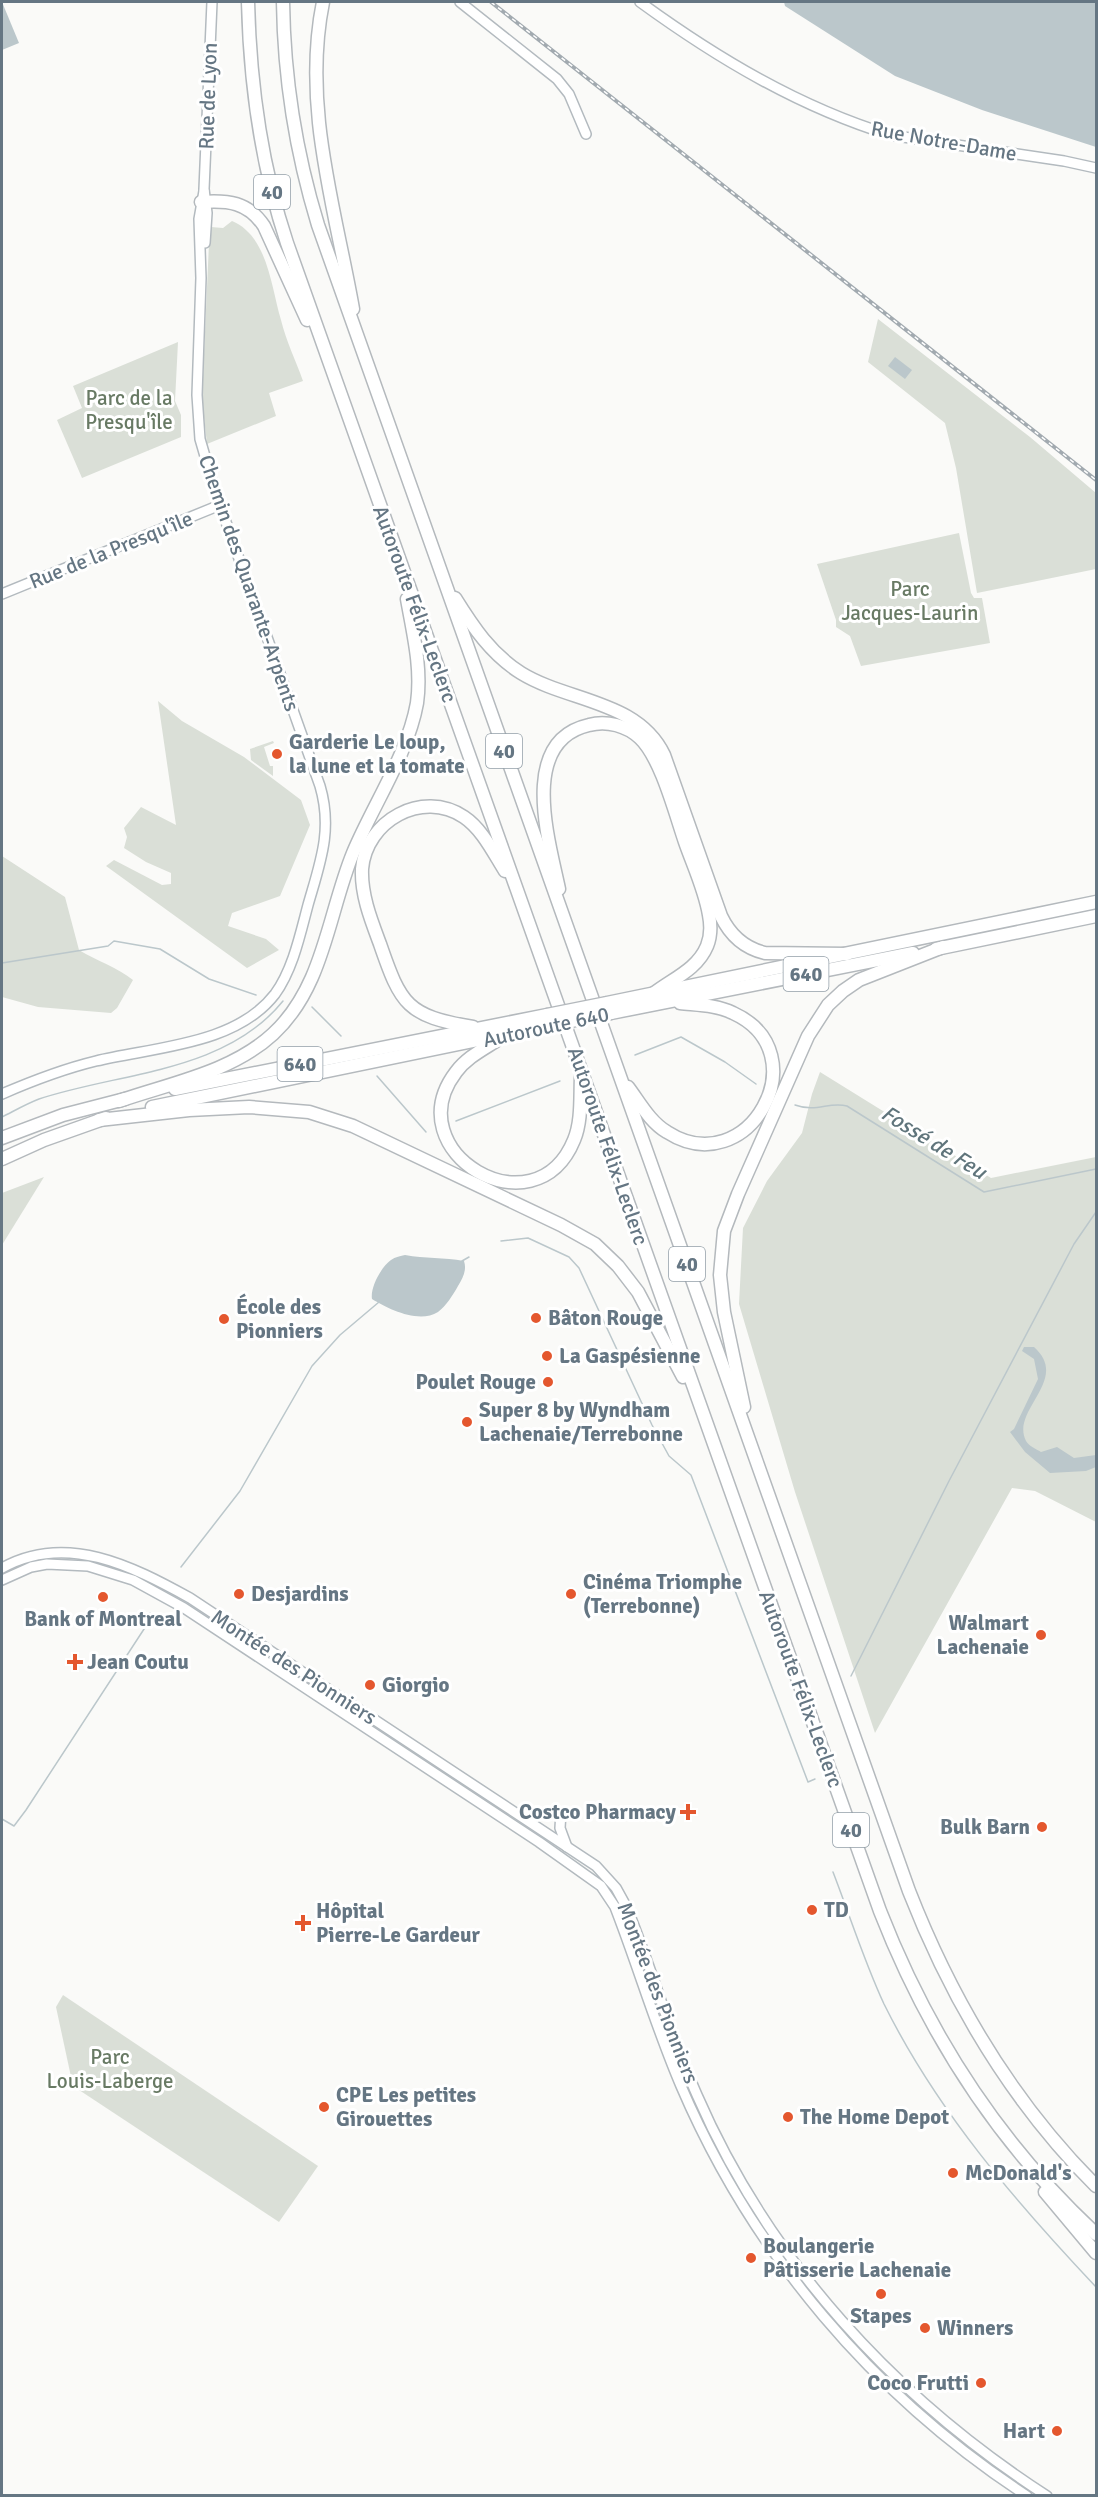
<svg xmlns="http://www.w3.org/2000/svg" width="1098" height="2497" viewBox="0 0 1098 2497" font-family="Signika,sans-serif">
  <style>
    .green { fill: #dadfd7 }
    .water { fill: #bbc7cb }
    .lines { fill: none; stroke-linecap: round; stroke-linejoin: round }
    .stream { stroke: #bbc7cb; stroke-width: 1.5 }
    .secondary-casing { stroke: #b3babf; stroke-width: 12 }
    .highway-casing { stroke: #b4b9bd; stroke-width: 15 }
    .secondary { stroke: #fff; stroke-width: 9 }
    .highway { stroke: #fff; stroke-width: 12 }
    .rail-casing { stroke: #a2aab0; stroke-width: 4 }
    .rail { stroke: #fff; stroke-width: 1.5; stroke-dasharray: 4.5; stroke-linecap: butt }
    .highway-bridge-casing { stroke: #b4b9bd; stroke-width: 15; stroke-linecap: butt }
    .highway-bridge { stroke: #fff; stroke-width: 12 }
    .poi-dot { fill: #e4572e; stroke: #fff; stroke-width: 2 }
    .labels { text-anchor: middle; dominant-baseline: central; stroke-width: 6; stroke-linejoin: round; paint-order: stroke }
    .shield { fill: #fff; stroke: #939fa8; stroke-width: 1.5 }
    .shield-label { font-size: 20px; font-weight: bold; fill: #657683 }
    .street-label { font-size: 21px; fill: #657683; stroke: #fff }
    .park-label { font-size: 21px; fill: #687a64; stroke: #fff }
    .poi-label { font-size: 21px; font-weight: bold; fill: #657683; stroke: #fff; text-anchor: start }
    .water-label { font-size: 22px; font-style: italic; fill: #60757c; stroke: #fff }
  </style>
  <rect width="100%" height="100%" fill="#fafaf8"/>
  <g class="green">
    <path d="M232,221C268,236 271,287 281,320C286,341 296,361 303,381L269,393L276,416L207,444L202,399L209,243L211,227L223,228Z"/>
    <polygon points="878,319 1030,437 1096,493 1096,569 977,593 956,468 945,423 868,362"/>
    <polygon points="178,342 175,401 181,415 181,437 82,478 57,420 82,408 73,386"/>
    <polygon points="959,533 971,593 974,598 982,598 990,643 861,666 850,636 836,627 836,620 817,564"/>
    <polygon points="158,701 182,721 244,757 301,800 310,825 280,896 232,913 228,926 266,939 279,950 247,968 106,866 114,860 162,885 171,884 171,873 146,862 124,848 127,837 124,828 141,807 176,825"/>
    <polygon points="273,741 274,743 264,747 270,766 273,766 273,776 251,760 250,749"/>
    <path d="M2,856L65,897L79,950C97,961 117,967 133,980L117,1008L111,1013L38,1007L2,997Z"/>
    <polygon points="820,1072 991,1178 1096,1157 1096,1522 1035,1491 1012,1488 875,1733 795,1492 739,1304 743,1228 767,1181 802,1133 812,1094"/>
    <polygon points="44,1177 2,1245 2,1193"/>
    <polygon points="63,1995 318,2166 279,2222 73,2086 56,2007"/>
  </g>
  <g class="water">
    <polygon points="2,2 19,43 2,50"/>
    <polygon points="784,2 1096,2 1096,147 982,110 895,76 785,6"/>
    <polygon points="895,357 912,370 905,379 888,366"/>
    <path d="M405,1255C425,1259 444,1257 464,1261C467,1270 463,1278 458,1286C453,1295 446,1306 438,1312C419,1324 388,1309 372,1299C370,1288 381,1267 391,1260C395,1257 401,1256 405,1255Z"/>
    <path d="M1024,1347H1034C1071,1380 1010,1410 1026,1441C1029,1446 1036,1449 1041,1452L1057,1447L1074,1458L1096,1455V1467L1086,1471L1050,1473L1025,1452L1010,1432L1014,1429L1038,1379L1034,1359L1022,1351Z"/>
  </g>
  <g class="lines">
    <g class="stream">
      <polyline points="2,963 108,946 114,941 160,949 209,979 256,995"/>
      <polyline points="312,1007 341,1036"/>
      <polyline points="635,1055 681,1037 725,1062 756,1084"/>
      <polyline points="377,1076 426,1132"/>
      <path d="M795,1105C817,1113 829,1101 847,1106L984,1192L1096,1169"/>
      <path d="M2,1117C14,1111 26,1104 39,1099C120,1072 225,1073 283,1001"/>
      <polyline points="456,1121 560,1081"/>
      <polyline points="501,1241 528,1238 569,1257 579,1268 652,1425 669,1456 691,1475 808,1782 815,1779"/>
      <polyline points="462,1261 469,1257"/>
      <polyline points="181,1567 240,1491 312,1366 340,1335 379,1302"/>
      <polyline points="851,1676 949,1481 1074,1244 1096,1212"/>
      <polyline points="2,1819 14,1826 26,1810 146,1626 150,1613"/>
      <path d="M833,1872C850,1916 864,1961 884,2004C937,2111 1015,2201 1096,2287"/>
    </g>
    <defs>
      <g id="secondary">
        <polyline points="460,2 557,79 569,94 586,134"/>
        <path d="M640,2C717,58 799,107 890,135L1064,161L1096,168"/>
        <polyline points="205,243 207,213 204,189 212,2"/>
        <polyline points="2,594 220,505"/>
        <path d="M2,1094C32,1081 63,1069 96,1061C154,1047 236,1045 275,994C293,969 300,935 308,905C320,863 333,830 320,786L216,494L200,439L197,395L201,278L199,219L204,191"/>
        <path d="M2,1568C66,1532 132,1566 190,1598L596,1866L616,1888L627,1908C652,1969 670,2034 697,2095C769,2261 895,2398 1047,2496"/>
        <path d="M2,1580L31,1567L47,1564L88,1566L133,1580L184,1608L539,1842L601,1886L615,1907C638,1966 656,2028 681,2086C753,2254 874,2396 1027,2496"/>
        <polyline points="561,1812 560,1828 567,1847"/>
      </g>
      <g id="highway">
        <path d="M248,2C250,83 261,165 287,243L880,1911C928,2034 999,2144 1096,2234"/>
        <path d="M283,2C284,77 296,153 318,225L909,1891C952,2001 1012,2102 1096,2186"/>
        <path d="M323,2C302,106 335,207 353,309"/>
        <path d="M201,202C228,200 248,202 264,226L307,320"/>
        <path d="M455,598C473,627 491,654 521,673C568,702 638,700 664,755L721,916C730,935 744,948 765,953L847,954"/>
        <path d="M559,889C549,841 518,741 589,725C607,720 627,726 640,738C661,758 675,813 685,842C693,865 705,890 709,915C711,925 711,936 707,946C697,970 672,979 653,994"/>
        <polyline points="936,949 1096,916"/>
        <polyline points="607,1003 1096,902"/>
        <polyline points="611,1013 913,953"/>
        <path d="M473,1027C407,1016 401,1005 380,944C371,920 361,895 362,869C366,821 422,789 464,817C482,829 493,852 505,871"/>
        <path d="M499,1039C484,1049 467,1057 456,1072C395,1152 535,1235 574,1140C582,1121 580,1097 581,1077"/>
        <path d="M628,1087C640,1103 650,1122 667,1132C748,1184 821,1053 733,1013C717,1005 698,1005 680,1003"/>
        <polyline points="175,1089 547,1015"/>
        <path d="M119,1101C171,1083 232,1072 273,1034C324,987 328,914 353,853C373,805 408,754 417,703C422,668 413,633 407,599"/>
        <polyline points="152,1107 551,1025"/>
        <polyline points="99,1120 189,1110 249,1107 309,1112 353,1126 561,1225 595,1244 618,1266 638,1292 683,1377"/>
        <polyline points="2,1138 63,1115 125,1099"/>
        <polyline points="2,1159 44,1140 106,1118"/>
        <polyline points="744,1407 724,1312 720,1275 724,1231 738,1194 808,1036 828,1005 843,991 859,980 943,947"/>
        <polyline points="1045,2192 1096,2253"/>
      </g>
    </defs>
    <use href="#secondary" class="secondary-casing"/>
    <use href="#highway" class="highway-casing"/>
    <use href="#secondary" class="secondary"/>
    <use href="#highway" class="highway"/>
    <defs>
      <polyline id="rail" points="491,2 1096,480"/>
    </defs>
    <use href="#rail" class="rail-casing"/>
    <use href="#rail" class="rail"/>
    <defs>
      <g id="highway-bridge">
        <polyline points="547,1015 607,1003"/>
        <polyline points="551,1025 611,1013"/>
      </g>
    </defs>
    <use href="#highway-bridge" class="highway-bridge-casing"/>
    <use href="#highway-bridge" class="highway-bridge"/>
  </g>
  <g class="poi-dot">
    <circle cx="277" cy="754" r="6"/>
    <circle cx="536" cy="1318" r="6"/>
    <circle cx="224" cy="1319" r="6"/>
    <circle cx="547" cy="1356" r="6"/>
    <circle cx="548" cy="1382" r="6"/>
    <circle cx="467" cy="1422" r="6"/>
    <circle cx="239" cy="1594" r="6"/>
    <circle cx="571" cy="1594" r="6"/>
    <circle cx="103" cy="1597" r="6"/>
    <circle cx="1041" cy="1635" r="6"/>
    <path d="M72 1653h6v6h6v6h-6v6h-6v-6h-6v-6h6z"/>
    <circle cx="370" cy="1685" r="6"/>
    <path d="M685 1803h6v6h6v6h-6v6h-6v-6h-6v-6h6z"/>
    <circle cx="1042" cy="1827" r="6"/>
    <circle cx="812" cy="1910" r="6"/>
    <path d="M300 1914h6v6h6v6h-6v6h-6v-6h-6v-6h6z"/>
    <circle cx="324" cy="2107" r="6"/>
    <circle cx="788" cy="2117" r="6"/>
    <circle cx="953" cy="2173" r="6"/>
    <circle cx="751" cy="2258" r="6"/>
    <circle cx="881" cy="2294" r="6"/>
    <circle cx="925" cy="2328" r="6"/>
    <circle cx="981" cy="2383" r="6"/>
    <circle cx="1057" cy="2431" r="6"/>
  </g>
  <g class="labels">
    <g class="shield">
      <rect x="254" y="175" width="36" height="34" rx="4.5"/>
      <rect x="486" y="734" width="36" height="34" rx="4.5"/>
      <rect x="783.5" y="957" width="45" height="34" rx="4.5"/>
      <rect x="277.5" y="1047" width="45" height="34" rx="4.5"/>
      <rect x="669" y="1247" width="36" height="34" rx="4.5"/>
      <rect x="833" y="1813" width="36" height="34" rx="4.5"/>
    </g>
    <g class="shield-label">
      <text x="272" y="192">40</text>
      <text x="504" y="751">40</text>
      <text x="806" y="974">640</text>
      <text x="300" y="1064">640</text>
      <text x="687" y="1264">40</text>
      <text x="851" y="1830">40</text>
    </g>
    <g class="street-label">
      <text transform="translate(208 96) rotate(-88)">Rue de Lyon</text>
      <text transform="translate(944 141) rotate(10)">Rue Notre-Dame</text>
      <text transform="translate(111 550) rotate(-22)">Rue de la Presqu'île</text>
      <text transform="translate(249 583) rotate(71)">Chemin des Quarante-Arpents</text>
      <text transform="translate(415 604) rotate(70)">Autoroute Félix-Leclerc</text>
      <text transform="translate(546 1027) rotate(-12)">Autoroute 640</text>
      <text transform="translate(608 1146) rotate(71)">Autoroute Félix-Leclerc</text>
      <text transform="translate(294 1667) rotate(33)">Montée des Pionniers</text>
      <text transform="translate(801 1689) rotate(70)">Autoroute Félix-Leclerc</text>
      <text transform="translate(658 1993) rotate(69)">Montée des Pionniers</text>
    </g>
    <g class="park-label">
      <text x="129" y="398">Parc de la<tspan x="129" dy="24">Presqu'île</tspan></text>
      <text x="910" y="589">Parc<tspan x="910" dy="24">Jacques-Laurin</tspan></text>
      <text x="110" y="2057">Parc<tspan x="110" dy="24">Louis-Laberge</tspan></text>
    </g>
    <g class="poi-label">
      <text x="289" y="742">Garderie Le loup,<tspan x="289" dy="24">la lune et la tomate</tspan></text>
      <text x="236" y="1307">École des<tspan x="236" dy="24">Pionniers</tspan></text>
      <text x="548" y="1318">Bâton Rouge</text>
      <text x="559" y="1356">La Gaspésienne</text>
      <text x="536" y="1382" text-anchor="end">Poulet Rouge</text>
      <text x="479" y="1410">Super 8 by Wyndham<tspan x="479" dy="24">Lachenaie/Terrebonne</tspan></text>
      <text x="583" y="1582">Cinéma Triomphe<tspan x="583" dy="24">(Terrebonne)</tspan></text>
      <text x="251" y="1594">Desjardins</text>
      <text x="103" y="1619" text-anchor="middle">Bank of Montreal</text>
      <text x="1029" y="1623" text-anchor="end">Walmart<tspan x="1029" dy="24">Lachenaie</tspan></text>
      <text x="87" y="1662">Jean Coutu</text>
      <text x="382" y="1685">Giorgio</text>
      <text x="676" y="1812" text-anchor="end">Costco Pharmacy</text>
      <text x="1030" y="1827" text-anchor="end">Bulk Barn</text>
      <text x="824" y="1910">TD</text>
      <text x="316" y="1911">Hôpital<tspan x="316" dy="24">Pierre-Le Gardeur</tspan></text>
      <text x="336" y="2095">CPE Les petites<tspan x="336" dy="24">Girouettes</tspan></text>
      <text x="800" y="2117">The Home Depot</text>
      <text x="965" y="2173">McDonald's</text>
      <text x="763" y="2246">Boulangerie<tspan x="763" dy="24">Pâtisserie Lachenaie</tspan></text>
      <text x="881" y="2316" text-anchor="middle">Stapes</text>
      <text x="937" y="2328">Winners</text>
      <text x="969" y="2383" text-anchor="end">Coco Frutti</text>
      <text x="1045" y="2431" text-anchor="end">Hart</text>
    </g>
    <g class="water-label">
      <text transform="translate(934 1142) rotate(32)">Fossé de Feu</text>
    </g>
  </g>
  <rect width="1098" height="2497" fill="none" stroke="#657683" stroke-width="6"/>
</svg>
